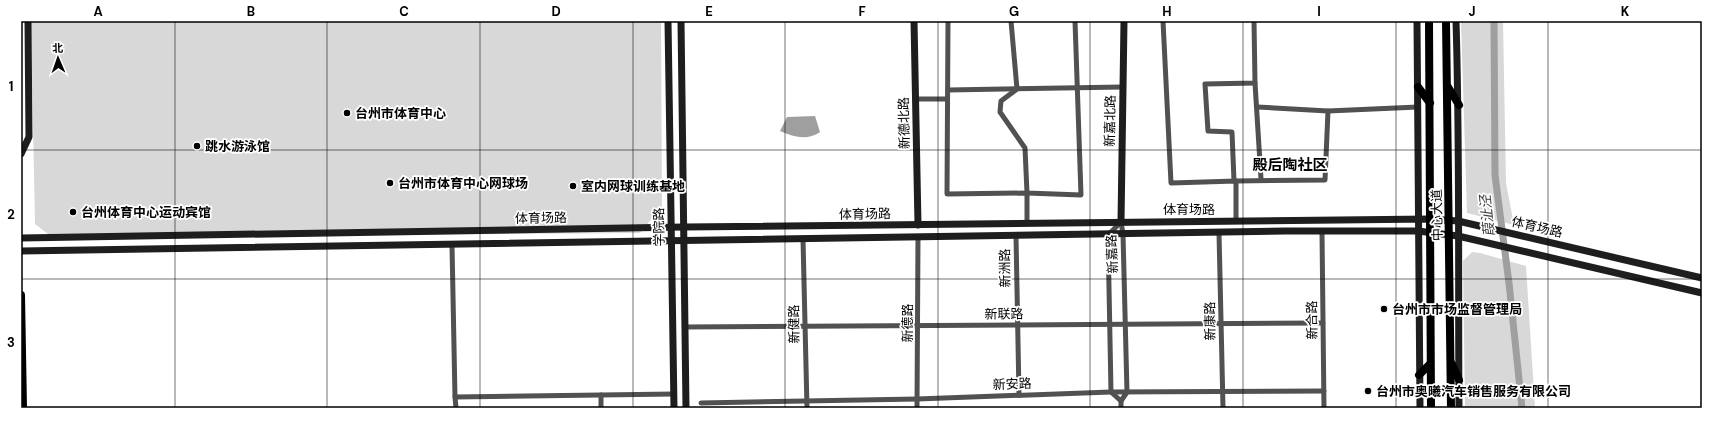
<svg xmlns="http://www.w3.org/2000/svg" width="1723" height="429" viewBox="0 0 1723 429" font-family="'DM Sans','Noto Sans SC',sans-serif">
  <style>
    .green { fill: #d8d8d8 }
    .water { fill: #9f9f9f }
    .lines { fill: none; stroke-linecap: round; stroke-linejoin: round }
    .canal { stroke: #9f9f9f; stroke-width: 7 }
    .street { stroke: #515151; stroke-width: 5 }
    .secondary { stroke: #1e1e1e; stroke-width: 7 }
    .primary { stroke: #000; stroke-width: 8 }
    .grid { fill: none; stroke: #000; stroke-width: 1; stroke-opacity: 0.55 }
    .poi-dot { fill: #000; stroke: #fff; stroke-width: 1.5 }
    .labels { text-anchor: middle; dominant-baseline: central; stroke-width: 3.5; stroke-linejoin: round; paint-order: stroke }
    .poi-label { font-size: 13px; font-weight: bold; fill: #000; stroke: #fff; text-anchor: start }
    .street-label { font-size: 13px; fill: #000; stroke: #fff }
    .water-label { font-size: 14px; font-style: italic; fill: #404040; stroke: #fff }
    .quarter-label { font-size: 15px; font-weight: bold; fill: #000; stroke: #fff }
    .neatline { fill: none; stroke: #000; stroke-width: 1.5 }
    .grid-label { font-size: 13px; text-anchor: middle; font-weight: bold; fill: #000 }
  </style>
  <rect width="100%" height="100%" fill="#fff"/>
  <g class="green">
    <polygon points="31,21 661,21 662,206 640,233 52,237 35,224"/>
    <polygon points="1461,21 1503,21 1506,183 1514,225 1467,213"/>
    <polygon points="1472,252 1480,253 1526,266 1535,408 1465,408 1463,261"/>
  </g>
  <path class="water" d="M815,116L820,132C807,141 794,137 780,131L787,117Z"/>
  <g class="lines">
    <polyline class="canal" points="1494,21 1495,175 1509,283 1522,408"/>
    <g class="street">
      <polyline points="948,21 947,194 1027,193 1027,223"/>
      <polyline points="1011,21 1017,89 1001,101 1000,112 1025,148 1027,193 1081,195 1075,21"/>
      <polyline points="1163,21 1171,183 1236,181 1236,221"/>
      <polyline points="1255,83 1261,179"/>
      <polyline points="948,90 1123,87"/>
      <polyline points="916,99 947,99"/>
      <polyline points="1257,107 1328,111 1418,107"/>
      <polyline points="1234,181 1232,132 1208,131 1205,84 1255,83 1254,21"/>
      <polyline points="1236,181 1325,180 1328,111"/>
      <polyline points="1121,222 1123,234 1127,392 1121,401 1121,408"/>
      <polyline points="1322,232 1324,408"/>
      <polyline points="1219,233 1223,408"/>
      <polyline points="1016,236 1019,395"/>
      <polyline points="803,239 807,408"/>
      <polyline points="452,245 455,397 674,394"/>
      <polyline points="685,327 1323,323"/>
      <polyline points="455,397 456,408"/>
      <polyline points="1121,401 1111,392 1108,235 1121,222"/>
      <polyline points="701,403 917,399 1111,392 1324,391"/>
      <polyline points="601,408 601,395"/>
      <polyline points="917,408 918,237"/>
    </g>
    <g class="secondary">
      <polyline points="668,21 674,408"/>
      <polyline points="681,21 686,408"/>
      <polyline points="914,21 918,225"/>
      <polyline points="1417,21 1420,408"/>
      <path d="M1456,21C1460,150 1458,279 1459,408"/>
      <polyline points="21,154 29,137 28,21"/>
      <polyline points="1121,222 1124,21"/>
      <polyline points="21,238 684,227 1430,219 1458,221 1702,278"/>
      <polyline points="21,251 1285,231 1418,231 1458,236 1702,293"/>
    </g>
    <g class="primary">
      <polyline points="1429,21 1431,408"/>
      <polyline points="1446,21 1451,408"/>
      <polyline points="1418,87 1430,103"/>
      <polyline points="1448,87 1459,105"/>
      <polyline points="21,295 23,408"/>
      <polyline points="1452,364 1459,380"/>
      <polyline points="1419,375 1430,364"/>
    </g>
  </g>
  <path class="grid" d="M175,21V408M327,21V408M480,21V408M633,21V408M785,21V408M938,21V408M1090,21V408M1243,21V408M1396,21V408M1548,21V408M21,150H1702M21,279H1702"/>
  <g class="poi-dot">
    <circle cx="347" cy="113" r="4"/>
    <circle cx="197" cy="146" r="4"/>
    <circle cx="390" cy="183" r="4"/>
    <circle cx="573" cy="186" r="4"/>
    <circle cx="73" cy="212" r="4"/>
    <circle cx="1384" cy="309" r="4"/>
    <circle cx="1368" cy="391" r="4"/>
  </g>
  <g class="labels">
    <g class="poi-label">
      <text x="355" y="113">台州市体育中心</text>
      <text x="205" y="146">跳水游泳馆</text>
      <text x="398" y="183">台州市体育中心网球场</text>
      <text x="581" y="186">室内网球训练基地</text>
      <text x="81" y="212">台州体育中心运动宾馆</text>
      <text x="1392" y="309">台州市市场监督管理局</text>
      <text x="1376" y="391">台州市奥曦汽车销售服务有限公司</text>
    </g>
    <g class="street-label">
      <text transform="translate(1110 121) rotate(-89)">新嘉北路</text>
      <text transform="translate(904 123) rotate(-91)">新德北路</text>
      <text x="1189" y="209">体育场路</text>
      <text transform="translate(865 214) rotate(-1)">体育场路</text>
      <text transform="translate(1437 215) rotate(-91)">中心大道</text>
      <text transform="translate(541 218) rotate(-1)">体育场路</text>
      <text transform="translate(659 227) rotate(-91)">学院路</text>
      <text transform="translate(1537 227) rotate(13)">体育场路</text>
      <text transform="translate(1112 254) rotate(-93)">新嘉路</text>
      <text transform="translate(1005 268) rotate(-91)">新洲路</text>
      <text transform="translate(1004 314) rotate(-1)">新联路</text>
      <text transform="translate(1312 320) rotate(-91)">新合路</text>
      <text transform="translate(1210 321) rotate(-91)">新康路</text>
      <text transform="translate(907 323) rotate(-90)">新德路</text>
      <text transform="translate(794 324) rotate(-91)">新健路</text>
      <text transform="translate(1012 384) rotate(-2)">新安路</text>
    </g>
    <g class="water-label">
      <text transform="translate(1487 216) rotate(-96)">葭沚泾</text>
    </g>
    <g class="quarter-label">
      <text x="1290" y="165">殿后陶社区</text>
    </g>
  </g>
  <rect width="1723" height="429" fill="none" stroke="#ffffff" stroke-width="44"/>
  <g transform="translate(58 58) rotate(358)" stroke="#ffffff" stroke-width="3" paint-order="stroke">
  <path d="M0-3L7 15L0 10L-7 15Z" fill="#000000"/>
  <text y="-6" font-size="11" font-weight="bold" text-anchor="middle" fill="#000000">北</text>
  </g>
  <rect x="22" y="22" width="1679" height="385" class="neatline"/>
  <g class="grid-label">
    <text x="98" y="16">A</text>
    <text x="251" y="16">B</text>
    <text x="404" y="16">C</text>
    <text x="556" y="16">D</text>
    <text x="709" y="16">E</text>
    <text x="862" y="16">F</text>
    <text x="1014" y="16">G</text>
    <text x="1167" y="16">H</text>
    <text x="1319" y="16">I</text>
    <text x="1472" y="16">J</text>
    <text x="1625" y="16">K</text>
    <text x="11" y="91">1</text>
    <text x="11" y="219">2</text>
    <text x="11" y="347">3</text>
  </g>
</svg>
